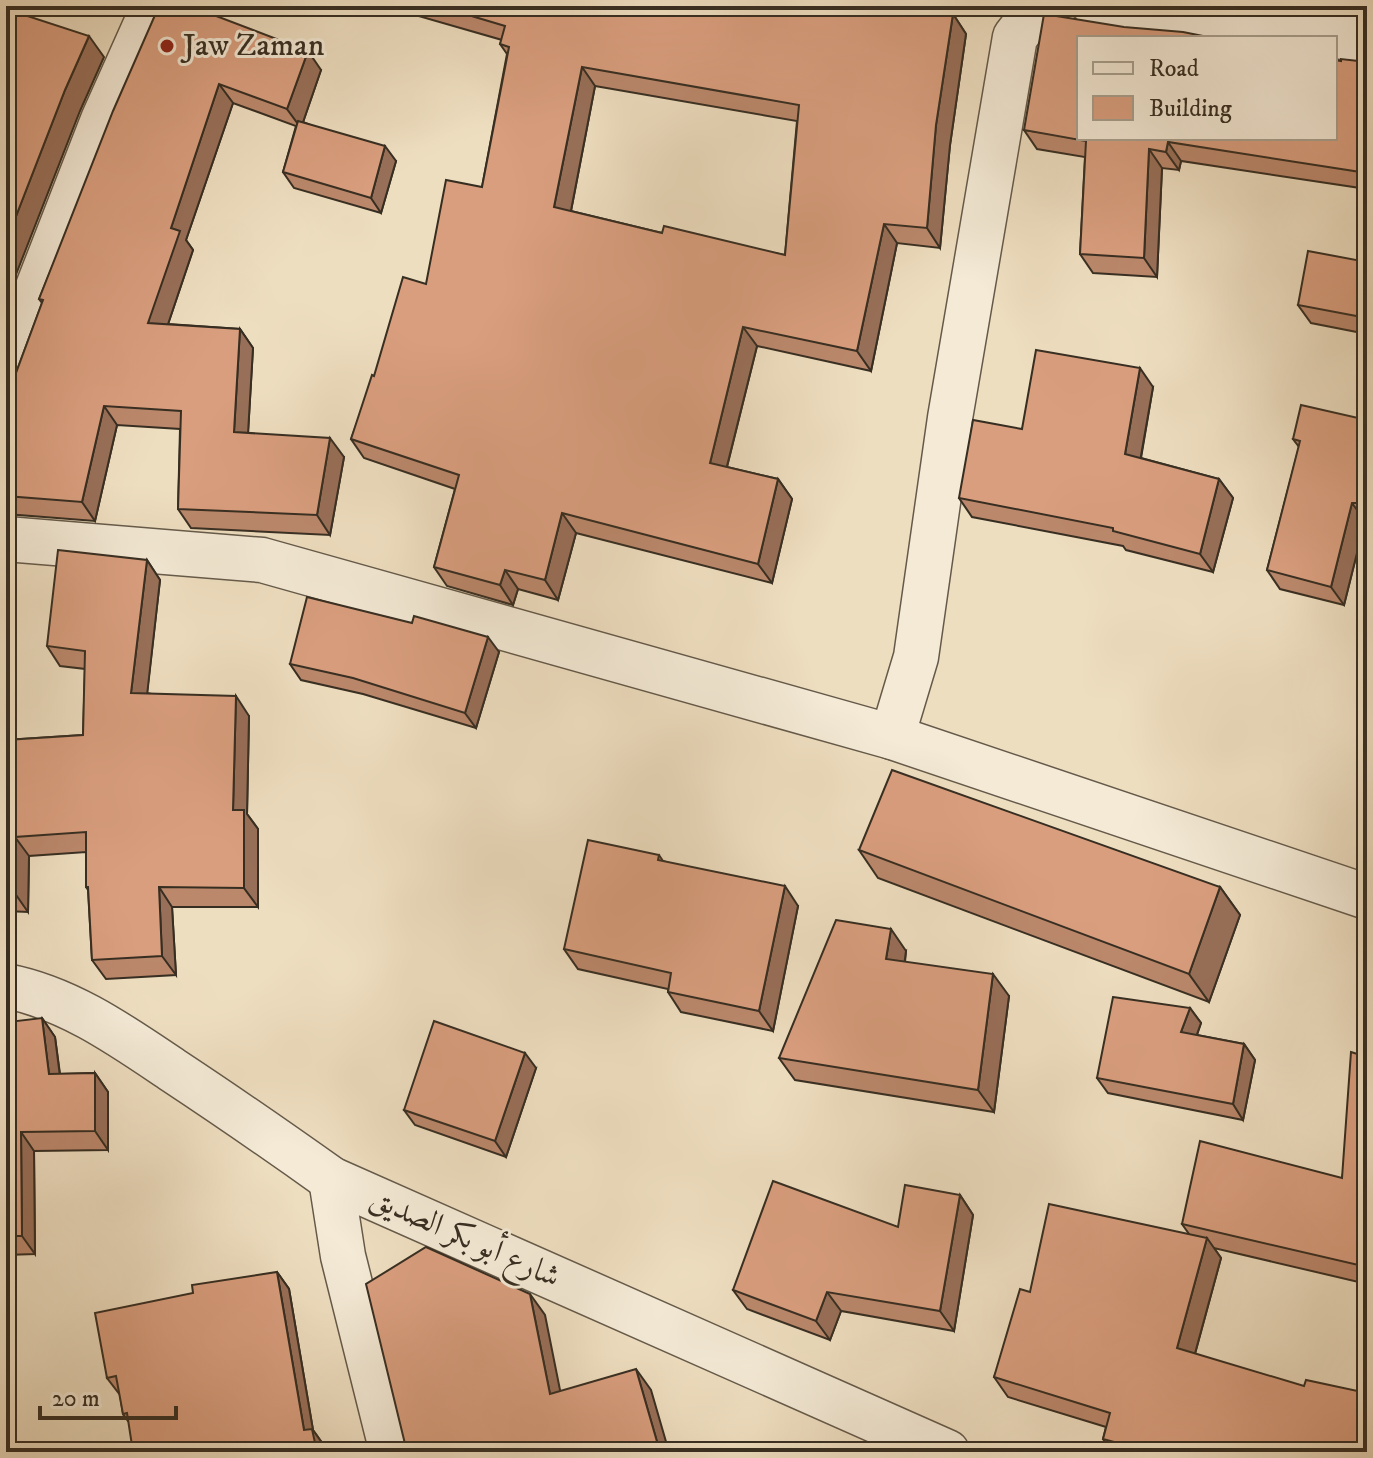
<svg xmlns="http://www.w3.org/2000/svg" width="1373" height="1458" viewBox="0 0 1373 1458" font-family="'IM FELL DW Pica',Amiri,serif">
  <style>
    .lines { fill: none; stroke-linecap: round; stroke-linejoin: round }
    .minor-casing { stroke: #655a4a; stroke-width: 47 }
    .minor { stroke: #f4ead6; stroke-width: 44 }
    .wall { fill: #bb886c; stroke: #372e22; stroke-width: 2; fill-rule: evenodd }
    .shaded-wall { fill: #986f58; stroke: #372e22; stroke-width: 2 }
    .building { fill: #d99e7e; stroke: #372e22; stroke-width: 2; fill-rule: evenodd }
    .poi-dot { fill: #8f2418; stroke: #f4ead6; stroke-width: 3 }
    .labels { text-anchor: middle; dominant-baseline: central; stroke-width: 6; stroke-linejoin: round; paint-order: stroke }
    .poi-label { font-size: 32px; fill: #372e22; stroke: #f4ead6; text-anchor: start }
    .street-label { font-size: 32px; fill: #372e22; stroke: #f4ead6 }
  </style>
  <rect width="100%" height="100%" fill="#eedec0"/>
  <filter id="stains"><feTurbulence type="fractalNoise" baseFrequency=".0025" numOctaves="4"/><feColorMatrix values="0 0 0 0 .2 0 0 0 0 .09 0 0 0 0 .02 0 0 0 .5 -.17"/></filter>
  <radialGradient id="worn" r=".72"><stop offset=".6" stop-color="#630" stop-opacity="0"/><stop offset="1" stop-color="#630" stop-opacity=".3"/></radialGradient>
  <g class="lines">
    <defs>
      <g id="minor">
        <polyline points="1095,6 1367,40"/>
        <polyline points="6,369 103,120 154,6"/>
        <polyline points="6,539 262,560 892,737 1367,897"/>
        <polyline points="892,737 916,657 950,418 1015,37 1033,14 1055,6"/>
        <path d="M6,986C69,998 122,1036 174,1071C227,1106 279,1142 331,1179L947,1452"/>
        <polyline points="331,1179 343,1256 392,1452"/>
      </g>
    </defs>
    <use href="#minor" class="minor-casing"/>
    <use href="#minor" class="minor"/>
  </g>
  <g class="wall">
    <polygon points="159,6 193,6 194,8 321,70 303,122 396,161 381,213 294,188 283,172 296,126 233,103 186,240 193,250 168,324 240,329 253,348 248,433 344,457 330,535 191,528 178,509 180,429 117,425 95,521 6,514 6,400 42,303 39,299"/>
    <path d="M392,6H894L953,14L966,34L950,145L940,248L897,243L871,371L757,346L727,467L778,479L792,499L772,583L576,533L558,600L518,589L513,605L447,586L434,567L455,489L364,458L351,439L374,376L482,187L507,54L500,44L502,40L394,9ZM595,86L797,121L785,255L662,233L571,211Z"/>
    <polygon points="1367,62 1367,189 1181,161 1179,170 1162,168 1157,277 1093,273 1080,254 1085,157 1037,149 1024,130 1079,138"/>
    <polygon points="1367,262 1367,334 1311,323 1298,305"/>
    <polygon points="1153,387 1141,458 1219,479 1233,498 1213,572 1126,550 1123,546 972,517 959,498 1022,429"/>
    <polygon points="1367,420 1367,521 1365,521 1344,605 1280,589 1267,570 1299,447 1293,439"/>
    <polygon points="147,560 160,580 147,693 249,716 247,814 258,829 258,907 172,907 176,975 106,979 92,960 88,890 86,887 86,852 29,856 28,912 6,911 6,740 83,735 85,669 60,666 47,646"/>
    <polygon points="412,623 499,652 476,728 363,694 301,680 290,664"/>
    <polygon points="859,850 1220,887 1240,915 1209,1002 878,878"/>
    <polygon points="659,855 663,861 798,906 773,1031 681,1012 668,992 668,989 578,969 564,949"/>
    <polygon points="906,951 905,962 1009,996 994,1112 795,1080 779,1058"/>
    <polygon points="1190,1008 1201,1023 1197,1035 1244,1044 1255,1060 1243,1120 1108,1093 1097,1078"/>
    <polygon points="42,1018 55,1037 60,1074 95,1073 108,1092 108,1150 34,1151 35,1254 6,1255 6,1074 15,1074"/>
    <polygon points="1367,1057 1367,1284 1214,1248 1221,1258 1195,1354 1367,1452 1112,1452 1103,1439 1106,1427 1008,1397 994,1377 1030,1292 1189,1234 1182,1224 1342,1178"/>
    <polygon points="536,1068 506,1157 415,1125 404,1110"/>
    <polygon points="960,1195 973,1215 954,1331 841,1311 830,1340 747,1309 733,1290 898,1227"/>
    <polygon points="277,1272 289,1289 313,1430 325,1447 128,1421 123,1414 120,1395 107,1378"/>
  </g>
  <g class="shaded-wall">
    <polygon points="953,14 966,34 950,145 940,248 927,228 936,125"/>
    <polygon points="89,36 104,57 80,111 6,300 6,242 65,90"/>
    <polygon points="308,51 321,70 301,128 287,109"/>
    <polygon points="582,67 595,86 568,226 554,207"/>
    <polygon points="219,84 233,103 186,240 193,250 162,342 148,323 171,228"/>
    <polygon points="1168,142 1181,161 1179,170 1166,152"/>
    <polygon points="385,146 396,161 381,213 371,198"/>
    <polygon points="1149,149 1162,168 1157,277 1144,258"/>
    <polygon points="884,224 897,243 871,371 857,351"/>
    <polygon points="743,327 757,346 723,482 710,463"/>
    <polygon points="240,329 253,348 247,451 234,432"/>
    <polygon points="1140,368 1153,387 1138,473 1125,454"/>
    <polygon points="104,406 117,425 95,521 82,502"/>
    <polygon points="330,438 344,457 330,535 317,515"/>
    <polygon points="778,479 792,499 772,583 758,564"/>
    <polygon points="1219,479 1233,498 1213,572 1200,554"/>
    <polygon points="1352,503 1365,521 1344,605 1331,587"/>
    <polygon points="562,513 576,533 558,600 545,580"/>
    <polygon points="147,560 160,580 145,713 131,693"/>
    <polygon points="505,570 518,589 513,605 500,585"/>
    <polygon points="488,637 499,652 476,728 465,713"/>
    <polygon points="236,696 249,716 247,814 258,829 258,907 244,888 233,810"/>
    <polygon points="15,837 29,856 28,912 14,892"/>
    <polygon points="785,886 798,906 773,1031 759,1011"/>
    <polygon points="159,887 172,907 176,975 162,956"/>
    <polygon points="1220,887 1240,915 1209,1002 1189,974"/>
    <polygon points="891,929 906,951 902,981 886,959"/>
    <polygon points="993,974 1009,996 994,1112 978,1090"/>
    <polygon points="1190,1008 1201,1023 1192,1048 1181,1032"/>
    <polygon points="42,1018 55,1037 62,1092 49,1074"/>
    <polygon points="1244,1044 1255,1060 1243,1120 1233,1104"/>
    <polygon points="525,1053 536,1068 506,1157 495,1141"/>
    <polygon points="95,1073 108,1092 108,1150 95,1131"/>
    <polygon points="21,1132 34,1151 35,1254 22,1236"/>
    <polygon points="960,1195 973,1215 954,1331 940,1311"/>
    <polygon points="1207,1238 1221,1258 1191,1368 1177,1348"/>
    <polygon points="277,1272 289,1289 313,1430 325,1447 326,1452 317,1452 304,1430"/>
    <polygon points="827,1292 841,1311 830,1340 816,1321"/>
    <polygon points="530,1294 545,1315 565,1415 550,1394"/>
    <polygon points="636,1369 651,1390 669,1452 660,1452"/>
  </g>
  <g class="building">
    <polygon points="159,6 190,6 308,51 287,109 219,84 171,228 180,231 148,323 240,329 234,432 330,438 317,515 178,509 181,411 104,406 82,502 6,496 6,400 43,300 39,299 113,111"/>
    <path d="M438,6H894L953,14L936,125L927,228L884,224L857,351L743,327L710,463L778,479L758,564L562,513L545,580L505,570L500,585L434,567L459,475L351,439L372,375L374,376L403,277L426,284L446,180L482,187L509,47L500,44L505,26ZM582,67L799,105L785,255L664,226L662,233L554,207Z"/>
    <polygon points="6,9 89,36 65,90 6,242"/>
    <polygon points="1044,14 1124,27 1183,32 1213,38 1079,38 1079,138 1335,138 1335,60 1341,61 1341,59 1367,62 1367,173 1168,142 1166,152 1149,149 1144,258 1080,254 1086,141 1024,130"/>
    <polygon points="298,121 385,146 371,198 283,172"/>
    <polygon points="1308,251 1367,262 1367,318 1298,305"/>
    <polygon points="1036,350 1140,368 1125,454 1219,479 1200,554 1113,531 1113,528 959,498 973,420 1022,429"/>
    <polygon points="1301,405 1367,420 1367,503 1352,503 1331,587 1267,570 1300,441 1293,439"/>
    <polygon points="58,550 147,560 131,693 236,696 233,810 244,810 244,888 159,887 162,956 92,960 88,887 86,887 86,832 15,837 14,892 6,892 6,740 83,735 85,651 47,646"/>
    <polygon points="307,597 412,623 414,616 488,637 465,713 353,678 290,664"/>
    <polygon points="892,770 1220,887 1189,974 859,850"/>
    <polygon points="588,840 659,855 658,860 785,886 759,1011 668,992 671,973 564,949"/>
    <polygon points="836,920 891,929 886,959 993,974 978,1090 779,1058"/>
    <polygon points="1113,997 1190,1008 1181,1032 1244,1044 1233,1104 1097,1078"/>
    <polygon points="42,1018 49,1074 95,1073 95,1131 21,1132 22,1236 6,1236 6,1074 15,1074 8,1022"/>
    <polygon points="434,1021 525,1053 495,1141 404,1110"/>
    <polygon points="1351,1052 1367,1057 1367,1267 1182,1224 1200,1141 1342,1178"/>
    <polygon points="773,1181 898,1227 905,1185 960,1195 940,1311 827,1292 816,1321 733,1290"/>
    <polygon points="1049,1204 1207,1238 1177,1348 1304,1386 1306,1380 1367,1393 1367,1452 1151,1452 1103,1439 1110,1413 994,1377 1020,1289 1030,1292"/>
    <polygon points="426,1247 530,1294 550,1394 636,1369 660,1452 407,1452 366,1284"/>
    <polygon points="277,1272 304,1430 312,1429 317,1452 133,1452 127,1413 123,1414 116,1376 107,1378 95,1313 193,1293 192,1285"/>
    <polygon points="866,1446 882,1452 866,1452"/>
  </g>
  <circle class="poi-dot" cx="167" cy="46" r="8"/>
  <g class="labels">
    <g class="poi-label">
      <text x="183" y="46">Jaw Zaman</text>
    </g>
    <g class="street-label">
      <text transform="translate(465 1238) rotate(24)">شارع أبو بكر الصديق</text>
    </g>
  </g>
  <rect width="1373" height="1458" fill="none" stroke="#eedec0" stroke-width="32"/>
  <rect x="8" y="8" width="1357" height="1442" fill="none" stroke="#372e22" stroke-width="4"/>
  <rect x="16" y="16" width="1341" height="1426" fill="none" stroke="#372e22" stroke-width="2"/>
  <rect x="1077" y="36" width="260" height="104" fill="#f4ead6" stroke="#a89f8e" stroke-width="2"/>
  <rect x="1093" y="62" width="40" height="12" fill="#f4ead6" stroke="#a89f8e" stroke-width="2"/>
  <text x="1149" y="76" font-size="24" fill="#372e22">Road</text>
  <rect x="1093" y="96" width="40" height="24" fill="#d99e7e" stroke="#a89f8e" stroke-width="2"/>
  <text x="1149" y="116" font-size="24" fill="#372e22">Building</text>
  <path d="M40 1406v12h136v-12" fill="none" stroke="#372e22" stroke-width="4"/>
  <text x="52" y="1406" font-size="24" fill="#372e22" stroke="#f4ead6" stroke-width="6" paint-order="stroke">20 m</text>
  <rect width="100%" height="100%" filter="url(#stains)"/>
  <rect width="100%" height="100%" fill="url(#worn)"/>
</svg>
